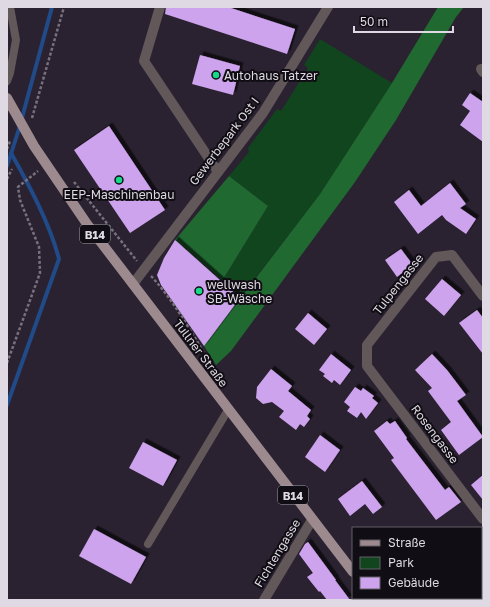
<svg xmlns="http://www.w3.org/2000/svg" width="490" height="607" viewBox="0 0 490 607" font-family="'Golos Text',sans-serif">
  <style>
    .green { fill: #10451e }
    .forest { fill: #206931 }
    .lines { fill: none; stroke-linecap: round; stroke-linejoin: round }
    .stream { stroke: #214a88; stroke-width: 4 }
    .building { fill: #cda3ed; filter: url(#shadow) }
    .path { stroke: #78717d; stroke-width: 2.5; stroke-dasharray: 3 2; stroke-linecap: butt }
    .service { stroke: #62585a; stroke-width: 8 }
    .minor { stroke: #62585a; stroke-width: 10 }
    .primary { stroke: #9d8a8e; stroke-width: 10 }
    .poi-dot { fill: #17d989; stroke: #110d14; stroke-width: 1.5 }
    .labels { text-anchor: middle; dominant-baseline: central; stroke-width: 4; stroke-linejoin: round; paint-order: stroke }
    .shield { fill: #110d14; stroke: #a09ca4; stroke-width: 1 }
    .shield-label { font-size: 11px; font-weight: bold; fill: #ded9e2 }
    .poi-label { font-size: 12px; fill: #ded9e2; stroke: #110d14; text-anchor: start }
    .street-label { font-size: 12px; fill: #ded9e2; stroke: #110d14 }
  </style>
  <defs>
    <filter id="shadow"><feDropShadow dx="3.5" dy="-3.5" stdDeviation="0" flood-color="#0009"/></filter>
  </defs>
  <rect width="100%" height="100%" fill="#2a2230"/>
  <polygon class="green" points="320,39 392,83 320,194 240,298 222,281 268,206 229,176 249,152 248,148 277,109 281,111 308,68 304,65"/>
  <g class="forest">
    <polygon points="438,7 464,7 456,17 396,120 355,182 231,351 216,365 204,346 320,194 392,83"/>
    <polygon points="229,176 268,206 222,281 175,240"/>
  </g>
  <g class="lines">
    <g class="stream">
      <polyline points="7,166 19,129 52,7"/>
      <path d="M7,405L59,259C50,224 29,185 11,153"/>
    </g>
  </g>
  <g class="building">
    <polygon points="166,7 228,7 295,29 287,54 165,14"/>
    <polygon points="200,55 240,66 233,95 192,84"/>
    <polygon points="470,93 483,102 483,142 460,125 470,111 462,105"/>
    <polygon points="109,126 165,210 130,233 74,150"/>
    <polygon points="450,183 466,204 460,208 476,219 466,234 446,220 442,215 418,234 394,202 409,190 421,206"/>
    <polygon points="175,240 240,298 204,346 161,285 157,275 164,258"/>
    <polygon points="401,249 413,265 397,277 385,260"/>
    <polygon points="442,279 461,295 444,316 425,299"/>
    <polygon points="477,310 483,318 483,354 459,323"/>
    <polygon points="308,313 327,329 314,345 295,329"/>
    <polygon points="331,354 351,370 340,385 334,380 332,383 323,376 325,374 319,370"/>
    <polygon points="432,354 447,370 466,395 457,401 483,437 459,455 441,430 451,422 428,391 432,388 415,370"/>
    <polygon points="271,369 292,386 288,391 311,410 307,416 310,419 304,427 300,424 296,430 279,417 284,411 272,402 263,404 256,398 257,387"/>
    <polygon points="355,387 361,391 363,388 374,396 372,398 378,403 366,419 361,412 357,418 347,411 350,407 344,402"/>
    <polygon points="387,421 390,424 395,421 407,438 406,439 445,490 449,487 461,502 436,520 391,460 394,458 374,431"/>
    <polygon points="320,435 340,450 325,472 305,457"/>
    <polygon points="143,442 177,460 163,486 129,468"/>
    <polygon points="483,475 483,500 471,485"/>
    <polygon points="362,481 382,507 373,514 365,504 350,516 338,499"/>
    <polygon points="94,529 146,557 131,584 79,556"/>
    <polygon points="308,542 336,580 335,580 350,600 327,600 320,591 319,592 307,577 313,573 299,554 305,544"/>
  </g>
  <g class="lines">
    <g class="path">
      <polyline points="32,118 64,7"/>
      <polyline points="7,149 10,141"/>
      <polyline points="7,179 12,169"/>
      <polyline points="74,182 137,261"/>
      <path d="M151,276C176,303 194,337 213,368"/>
      <polyline points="7,363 40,273 39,247 20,200 18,187 38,171"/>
    </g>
    <g class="service">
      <polyline points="7,81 10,73 16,40 10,7"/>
      <polyline points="148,544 228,410"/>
    </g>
    <g class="minor">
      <polyline points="160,7 144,61 218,172"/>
      <polyline points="481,69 483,72"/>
      <polyline points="133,284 263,113 328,7"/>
      <polyline points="483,296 452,255 436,257 367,345 367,366 483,519"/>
      <polyline points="481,588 483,587"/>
      <polyline points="264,600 312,520"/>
      <polyline points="466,600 468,598"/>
    </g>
    <g class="primary">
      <polyline points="7,98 34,146 87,224 353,572"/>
      <polyline points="373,598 375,600"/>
    </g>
  </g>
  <g class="poi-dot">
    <circle cx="216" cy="75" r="4"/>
    <circle cx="119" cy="180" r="4"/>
    <circle cx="199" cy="291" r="4"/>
  </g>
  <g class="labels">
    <g class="shield">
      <rect x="80" y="225" width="30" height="18" rx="3"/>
      <rect x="278" y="486" width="30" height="18" rx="3"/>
    </g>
    <g class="shield-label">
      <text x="95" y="234">B14</text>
      <text x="293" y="495">B14</text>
    </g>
    <g class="poi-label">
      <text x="224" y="75">Autohaus Tatzer</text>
      <text x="119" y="194" text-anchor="middle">EEP-Maschinenbau</text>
      <text x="207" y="284">wellwash<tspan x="207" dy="14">SB-Wäsche</tspan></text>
    </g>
    <g class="street-label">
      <text transform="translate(224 141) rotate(-53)">Gewerbepark Ost I</text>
      <text transform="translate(398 284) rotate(-52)">Tulpengasse</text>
      <text transform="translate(201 353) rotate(53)">Tullner Straße</text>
      <text transform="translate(435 434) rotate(53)">Rosengasse</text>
      <text transform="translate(277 553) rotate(-59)">Fichtengasse</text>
    </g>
  </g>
  <rect width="490" height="607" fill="none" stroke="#ded9e2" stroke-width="16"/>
  <rect x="352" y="527" width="130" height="72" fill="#110d14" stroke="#635f66"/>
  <rect x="360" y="540" width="20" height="6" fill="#9d8a8e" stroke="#635f66"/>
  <text x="388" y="547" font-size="12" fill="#ded9e2">Straße</text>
  <rect x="360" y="557" width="20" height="12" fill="#10451e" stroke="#635f66"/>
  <text x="388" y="567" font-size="12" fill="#ded9e2">Park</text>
  <rect x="360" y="577" width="20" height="12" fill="#cda3ed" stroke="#635f66"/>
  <text x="388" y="587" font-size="12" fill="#ded9e2">Gebäude</text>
  <path d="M354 26v6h99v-6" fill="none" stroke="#ded9e2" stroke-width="2"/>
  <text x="360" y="26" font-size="12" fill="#ded9e2" stroke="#110d14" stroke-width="3" paint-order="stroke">50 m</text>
</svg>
